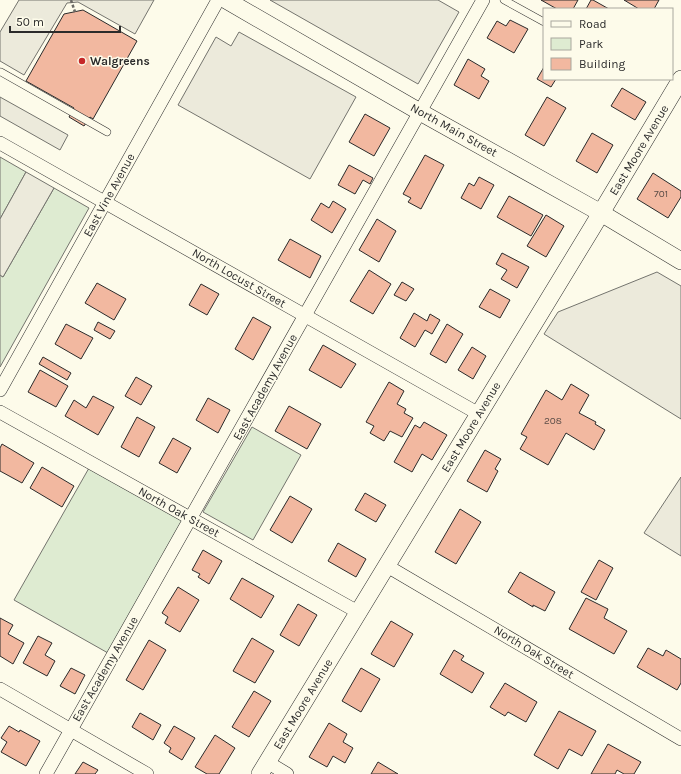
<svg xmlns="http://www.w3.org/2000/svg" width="681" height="774" viewBox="0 0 681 774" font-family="Karla,sans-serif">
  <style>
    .green { fill: #deebd1; stroke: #74746e }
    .parking { fill: #eceadb; stroke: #74746e }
    .building { fill: #f2b8a0; stroke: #2b2b2b }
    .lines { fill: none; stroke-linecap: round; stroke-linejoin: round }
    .service-casing { stroke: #2b2b2b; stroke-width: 8 }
    .minor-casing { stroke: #2b2b2b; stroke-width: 14 }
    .tertiary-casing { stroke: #2b2b2b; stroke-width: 18 }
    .path { stroke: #6a6964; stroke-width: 2.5; stroke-dasharray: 3 2; stroke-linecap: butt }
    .service { stroke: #fdfbea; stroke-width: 7 }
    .minor { stroke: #fdfbea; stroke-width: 13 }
    .tertiary { stroke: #fdfbea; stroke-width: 17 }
    .poi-dot { fill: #c62828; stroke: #fdfbea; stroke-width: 1.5 }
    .labels { text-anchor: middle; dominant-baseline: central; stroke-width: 3; stroke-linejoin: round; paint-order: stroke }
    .number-label { font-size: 10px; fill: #5d4e48 }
    .poi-label { font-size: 12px; font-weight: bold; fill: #2b2b2b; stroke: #fdfbea; text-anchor: start }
    .street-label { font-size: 12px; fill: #2b2b2b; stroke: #fdfbea }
  </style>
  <rect width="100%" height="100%" fill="#fdfbea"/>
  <g class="green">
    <polygon points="0,157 26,172 0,219"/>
    <polygon points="54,188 89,208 0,367 0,275 3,277"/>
    <polygon points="252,427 301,455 253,540 203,512"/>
    <polygon points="89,468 183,521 108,653 14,600"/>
  </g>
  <g class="parking">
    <polygon points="19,0 154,0 135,34 78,2 67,3 24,75 0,61 0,32"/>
    <polygon points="270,0 438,0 459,12 418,84"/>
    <polygon points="239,32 356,97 310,179 178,105 216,37 231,46"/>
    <polygon points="0,97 68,135 60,150 0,116"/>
    <polygon points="26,172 54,188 3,277 0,275 0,219"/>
    <polygon points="657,272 681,286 681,419 544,334 558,312"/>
    <polygon points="681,477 681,556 644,533"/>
  </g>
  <g class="building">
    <polygon points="541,0 578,0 573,9 557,9"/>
    <polygon points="591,0 593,0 609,9 586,9"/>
    <polygon points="624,0 659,0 654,9 639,9"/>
    <polygon points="83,10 137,41 93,119 90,117 84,126 69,117 74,108 26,81 64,14"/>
    <polygon points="510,20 528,29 514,53 487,38 497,21 506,26"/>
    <polygon points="468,59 485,69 481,76 489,81 479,99 454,85"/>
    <polygon points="544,67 544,79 556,79 551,87 537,79"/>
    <polygon points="622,88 646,102 635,120 611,106"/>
    <polygon points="547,97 566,108 544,146 525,135"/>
    <polygon points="365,114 390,128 374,156 349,142"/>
    <polygon points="592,133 613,145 597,173 576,161"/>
    <polygon points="425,155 444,165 421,209 408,202 411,198 403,194"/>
    <polygon points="349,165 373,178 370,184 363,180 355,194 338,185"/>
    <polygon points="653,173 681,191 681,197 668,218 637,199"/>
    <polygon points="479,177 494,185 481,209 461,198 469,183 474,186"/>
    <polygon points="509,196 543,215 531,236 497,217"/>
    <polygon points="333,201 346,209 332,233 311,220 321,203 329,208"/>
    <polygon points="546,215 564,226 546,257 527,246"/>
    <polygon points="377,219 396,231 379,262 359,250"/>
    <polygon points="290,239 321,256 310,278 278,260"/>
    <polygon points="502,253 529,267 517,288 501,279 507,270 496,264"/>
    <polygon points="369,270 391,284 373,314 350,301"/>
    <polygon points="402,282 414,289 406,301 394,295"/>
    <polygon points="97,283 126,299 114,320 85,303"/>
    <polygon points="201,284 219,294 207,315 189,305"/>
    <polygon points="490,289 510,300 500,318 479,307"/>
    <polygon points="414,313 427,321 430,314 440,320 432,334 425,330 415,347 400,338"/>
    <polygon points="253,317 271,327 253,360 235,349"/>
    <polygon points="98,322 115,331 110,339 94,330"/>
    <polygon points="66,324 93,338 81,359 55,344"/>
    <polygon points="447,324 463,334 446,363 430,354"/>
    <polygon points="323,345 356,364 341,388 309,370"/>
    <polygon points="472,347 486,356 473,379 458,370"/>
    <polygon points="43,357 71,373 67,380 39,364"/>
    <polygon points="40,370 68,386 56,407 28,392"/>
    <polygon points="136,377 152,386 141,405 125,396"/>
    <polygon points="389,382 404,391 397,404 406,409 404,413 413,418 402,437 390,431 384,441 370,433 374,426 366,422"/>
    <polygon points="571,384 589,395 579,413 596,422 595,424 605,430 594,450 566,433 548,465 520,449 527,437 521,434 546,390 562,400"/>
    <polygon points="93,396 114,407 98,435 65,416 74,400 86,408"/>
    <polygon points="208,398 230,410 218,433 196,420"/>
    <polygon points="289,406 321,424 307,449 275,431"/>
    <polygon points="137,417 155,427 139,457 121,447"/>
    <polygon points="424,422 447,435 432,460 422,454 412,472 394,462 415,425 420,428"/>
    <polygon points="173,438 191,448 177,473 159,463"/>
    <polygon points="2,444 34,463 22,483 0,471 0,448"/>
    <polygon points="485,450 501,459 495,469 498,471 487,492 467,481"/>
    <polygon points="42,467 74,486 62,507 30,488"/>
    <polygon points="365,493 386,505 376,522 355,510"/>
    <polygon points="290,496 312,509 292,543 270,530"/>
    <polygon points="460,509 481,522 456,564 435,552"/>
    <polygon points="338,543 366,559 356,577 328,561"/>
    <polygon points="203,550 222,561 209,584 198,577 200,574 192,570"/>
    <polygon points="599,560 613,568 596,600 581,592"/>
    <polygon points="520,572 555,592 545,611 533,605 533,607 508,592"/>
    <polygon points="242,578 274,596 261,618 230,599"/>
    <polygon points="178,587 199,600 180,632 165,623 168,617 162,613"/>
    <polygon points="586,598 608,609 604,618 627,631 614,654 569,629"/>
    <polygon points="298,604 317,615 299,646 280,635"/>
    <polygon points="0,618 13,625 8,634 24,643 13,664 0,656"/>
    <polygon points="391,621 413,634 394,667 371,654"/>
    <polygon points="38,636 52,643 45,655 55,661 47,676 23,663"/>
    <polygon points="252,638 274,651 255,683 233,671"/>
    <polygon points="149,640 166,650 143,690 126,680"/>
    <polygon points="648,648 663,656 666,650 681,659 681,683 677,690 637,667"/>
    <polygon points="454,650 464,656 461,660 484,673 472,693 440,674"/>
    <polygon points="71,668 85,675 75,694 60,686"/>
    <polygon points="361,668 380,679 361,712 342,701"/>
    <polygon points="505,683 537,702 526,722 508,712 505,716 490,707"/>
    <polygon points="254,691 271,701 249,737 232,727"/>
    <polygon points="559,711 596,731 582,756 569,749 558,769 534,755"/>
    <polygon points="140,713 161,725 153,740 132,727"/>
    <polygon points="329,723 347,734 343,742 353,748 345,763 333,756 327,767 309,757"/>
    <polygon points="9,726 19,732 20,730 40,741 26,766 1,752 7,742 1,738"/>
    <polygon points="174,726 195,738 182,760 169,752 171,748 164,743"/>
    <polygon points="215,735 235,748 219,774 207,774 195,767"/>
    <polygon points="608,744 641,762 634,774 624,774 617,770 615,774 591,774"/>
    <polygon points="83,762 98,770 95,774 75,774"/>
    <polygon points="378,762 398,774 371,774"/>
  </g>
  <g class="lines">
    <defs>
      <g id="service">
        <polyline points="504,0 544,22"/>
        <polyline points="1,72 107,132"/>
      </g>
      <g id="minor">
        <polyline points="0,143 479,414"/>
        <polyline points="0,390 218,0"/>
        <polyline points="0,412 358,612"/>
        <polyline points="387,566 681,739"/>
        <polyline points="0,689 147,774"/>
        <polyline points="267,762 287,774"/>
        <polyline points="46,774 483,0"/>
      </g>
      <g id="tertiary">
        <polyline points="226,0 420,112 601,213 681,261"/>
        <polyline points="260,774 592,228 681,79"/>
      </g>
    </defs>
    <use href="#service" class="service-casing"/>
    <use href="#minor" class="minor-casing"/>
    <use href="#tertiary" class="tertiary-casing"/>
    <polyline class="path" points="71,0 75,12"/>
    <use href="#service" class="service"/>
    <use href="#minor" class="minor"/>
    <use href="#tertiary" class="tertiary"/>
  </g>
  <circle class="poi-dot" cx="82" cy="61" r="4"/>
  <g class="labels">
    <g class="number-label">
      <text x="661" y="194">701</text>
      <text x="553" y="421">208</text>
    </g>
    <g class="poi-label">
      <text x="90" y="61">Walgreens</text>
    </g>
    <g class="street-label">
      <text transform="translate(454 130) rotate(29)">North Main Street</text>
      <text transform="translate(639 150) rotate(-59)">East Moore Avenue</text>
      <text transform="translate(109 195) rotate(-61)">East Vine Avenue</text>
      <text transform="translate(239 278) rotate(30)">North Locust Street</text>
      <text transform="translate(265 387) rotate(-61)">East Academy Avenue</text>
      <text transform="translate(471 427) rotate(-59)">East Moore Avenue</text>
      <text transform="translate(179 512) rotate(29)">North Oak Street</text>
      <text transform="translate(534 652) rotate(31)">North Oak Street</text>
      <text transform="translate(105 669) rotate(-60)">East Academy Avenue</text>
      <text transform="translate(303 704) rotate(-59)">East Moore Avenue</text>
    </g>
  </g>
  <rect x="543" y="8" width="130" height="72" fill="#fdfbea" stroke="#a9a89e"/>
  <rect x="551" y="21" width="20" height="6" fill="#fdfbea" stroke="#a9a89e"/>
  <text x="579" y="28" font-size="12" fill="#2b2b2b">Road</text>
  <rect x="551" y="38" width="20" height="12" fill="#deebd1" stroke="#a9a89e"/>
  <text x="579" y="48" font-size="12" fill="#2b2b2b">Park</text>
  <rect x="551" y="58" width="20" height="12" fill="#f2b8a0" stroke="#a9a89e"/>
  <text x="579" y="68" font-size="12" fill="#2b2b2b">Building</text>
  <path d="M10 26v6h110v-6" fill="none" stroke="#2b2b2b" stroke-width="2"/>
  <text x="16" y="26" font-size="12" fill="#2b2b2b" stroke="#fdfbea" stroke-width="3" paint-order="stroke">50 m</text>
</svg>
